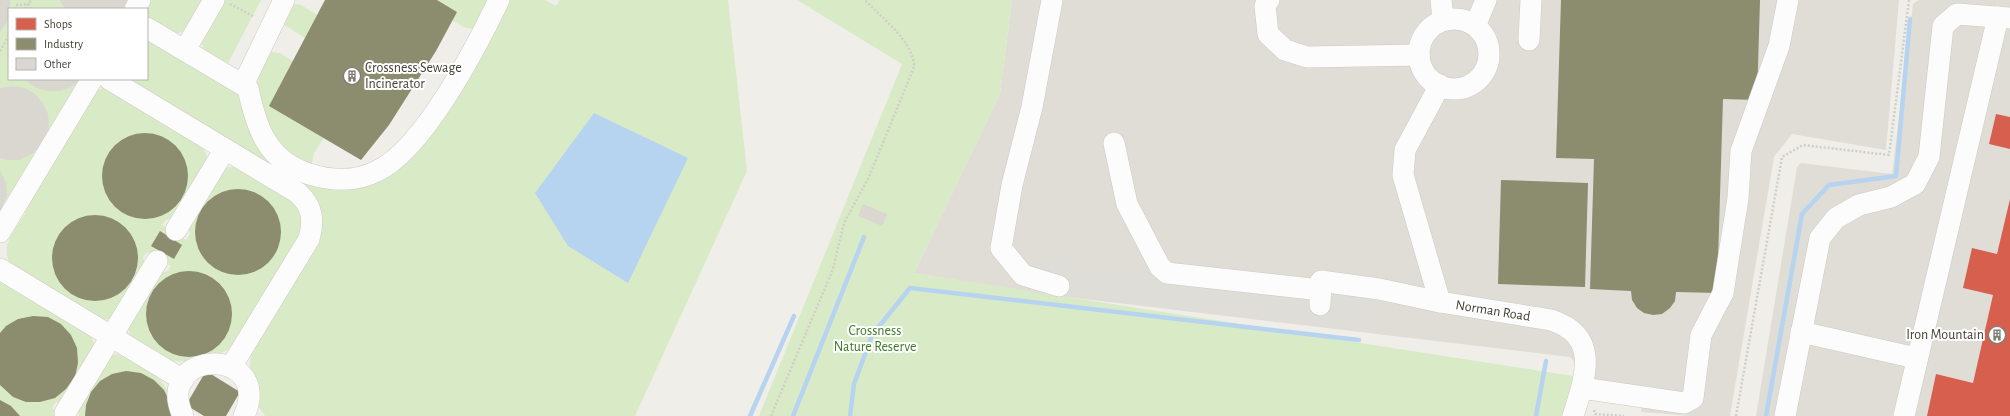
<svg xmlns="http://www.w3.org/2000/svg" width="2010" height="416" viewBox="0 0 2010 416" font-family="'Alegreya Sans',sans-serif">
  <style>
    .industrial { fill: #e0ddd6 }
    .green { fill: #d9ebc6 }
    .parking { fill: #dfddd8 }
    .water { fill: #b6d3f0 }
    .shops { fill: #d6604d }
    .industry { fill: #8c8c6e }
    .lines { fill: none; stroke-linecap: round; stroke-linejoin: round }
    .stream { stroke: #b6d3f0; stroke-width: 4.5 }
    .building { fill: #d9d7d0 }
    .minor-casing { stroke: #cccac4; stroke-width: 22 }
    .path { stroke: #d0cec9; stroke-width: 2.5; stroke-dasharray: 2 2; stroke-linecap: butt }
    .minor { stroke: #fdfcfc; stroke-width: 21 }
    .labels { text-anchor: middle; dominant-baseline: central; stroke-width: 4; stroke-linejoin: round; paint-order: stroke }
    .poi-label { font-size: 14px; fill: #454034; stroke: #fff; text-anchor: start }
    .street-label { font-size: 14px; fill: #454034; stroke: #fff }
    .park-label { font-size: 14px; fill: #3c7925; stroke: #fff }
  </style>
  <rect width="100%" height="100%" fill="#f0eee8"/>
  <g class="industrial">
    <polygon points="1012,0 1899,0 1886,150 1792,134 1774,157 1730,416 1691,416 1641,412 1643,389 1591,381 1570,357 1034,293 914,273 1000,94"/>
    <polygon points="1919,0 2010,0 2010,416 1756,416 1797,167 1801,163 1892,174 1913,4"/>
  </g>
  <g class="green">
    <polygon points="0,0 135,0 130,9 9,9 9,79 87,79 0,223"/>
    <path d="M147,0H206L187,30L176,34C155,24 147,26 147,0Z"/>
    <polygon points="220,0 261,0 226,67 205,53 201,42"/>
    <path d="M437,0H491L474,29C465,29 460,25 452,20L457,12Z"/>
    <polygon points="507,0 545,0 556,6 560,0 728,0 747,171 635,416 265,416 258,406 252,391 249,378 251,352 318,215 123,79 147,79 147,35 237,89 269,155 374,180"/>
    <polygon points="797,0 1012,0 1000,94 914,273 1573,376 1564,416 759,416 902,64"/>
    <polygon points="296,4 301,5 317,15 305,38 283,24 290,5"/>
    <polygon points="272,52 280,53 293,61 270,106 324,138 314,153 311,168 290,158 260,117 258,78 268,54"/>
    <path d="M103,88H107L202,145L209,160L180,216L166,220L162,225L186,240L190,234L186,220L222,169L234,166L299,203L305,229L230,349C211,357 186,367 164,358C158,356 152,351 146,347C136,342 130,339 128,328L153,275L168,271L171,266L147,252L143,257L147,271L111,319L98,320L9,262C1,244 15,229 25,214L22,205L95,91Z"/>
    <polygon points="0,279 91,335 95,345 69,399 55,403 52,408 64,416 0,416"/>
    <path d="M115,354C125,354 130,358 138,363C164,380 168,386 176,416H79L76,402L109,356Z"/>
  </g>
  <polygon class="parking" points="1037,261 1066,261 1376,295 1372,332 1034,293"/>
  <polygon class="water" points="594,113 688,158 628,283 568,246 535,193"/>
  <g class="shops">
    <polygon points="1996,114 2010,117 2010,149 1989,144"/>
    <polygon points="2010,199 2010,416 1927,416 1936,374 1973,383 1993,295 1963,288 1972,248 1997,254"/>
  </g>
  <g class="industry">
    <polygon points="325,0 437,0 457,12 436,51 389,125 361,160 269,106"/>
    <polygon points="1561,0 1760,0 1757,100 1723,99 1717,293 1676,292 1675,301 1670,308 1662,314 1653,315 1644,313 1637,308 1632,300 1631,291 1590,289 1594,159 1556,158"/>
    <circle cx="145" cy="176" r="43"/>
    <polygon points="1501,180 1588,183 1585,287 1498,284"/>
    <circle cx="238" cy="232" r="43"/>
    <circle cx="95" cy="258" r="43"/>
    <polygon points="160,231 182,245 174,259 151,246"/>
    <circle cx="189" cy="314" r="43"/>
    <polygon points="33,316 48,317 61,324 71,335 77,348 78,363 75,377 66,389 55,398 40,402 26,402 13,397 0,385 0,333 6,326 18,319"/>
    <polygon points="126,371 141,373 154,380 164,390 171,404 172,416 85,416 86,405 91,392 100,381 112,374"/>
    <polygon points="206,371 240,392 226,416 204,416 186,405"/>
    <polygon points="0,400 11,406 20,416 0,416"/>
  </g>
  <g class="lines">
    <g class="stream">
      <polyline points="750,416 794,316"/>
      <polyline points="793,416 864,237"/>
      <polyline points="850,416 854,384 872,335 910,288 1359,340"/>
      <polyline points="1536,416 1546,361"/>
      <polyline points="1766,416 1802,214 1829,185 1896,176 1910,19"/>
    </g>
  </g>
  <g class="building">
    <polygon points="0,0 10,0 10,9 9,9 8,21 0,32"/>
    <polygon points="60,0 129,0 123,9 65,9"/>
    <polygon points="24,79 81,79 72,87 61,91 48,91 36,88"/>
    <polygon points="13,86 25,88 35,94 43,103 48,114 49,126 46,138 39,148 30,155 19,160 6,160 0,158 0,88"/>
    <polygon points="0,170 6,183 7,195 0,212"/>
    <polygon points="863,204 887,214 882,226 858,216"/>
  </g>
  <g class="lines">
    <defs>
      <g id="minor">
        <polyline points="1052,0 1032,107 1012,185 1001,248 1023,275 1059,286"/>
        <polyline points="1269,0 1265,6 1268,34 1285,50 1307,57 1419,55"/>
        <polyline points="1441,0 1443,19"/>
        <polyline points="135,9 140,0"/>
        <circle cx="1454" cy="54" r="35"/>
        <polyline points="1475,26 1486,0"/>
        <path d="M147,28L248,88C256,127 267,161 309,174C332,181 356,182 377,171C423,150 477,46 499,0"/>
        <polyline points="1529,40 1531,0"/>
        <polyline points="185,50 214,0"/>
        <path d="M109,79L298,193C313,207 314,220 309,239L231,367"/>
        <polyline points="243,85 284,0"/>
        <polyline points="1114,143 1127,204 1160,267 1167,273 1321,290"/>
        <polyline points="176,230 225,149"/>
        <polyline points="0,232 92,79"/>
        <polyline points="0,269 183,380"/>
        <polyline points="1440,302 1403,175 1405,150 1440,85"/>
        <path d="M1320,305L1321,281L1379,289L1440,302L1551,320C1601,336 1585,378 1573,416"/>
        <polyline points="1801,332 1916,358"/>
        <polyline points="1582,388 1684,403 1693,398 1701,335 1723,293 1738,198 1741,151 1779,46 1788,0"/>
        <polyline points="65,413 157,261"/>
        <path d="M183,416C152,347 275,346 244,416"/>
        <polyline points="1785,416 1820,238 1836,218 1859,205 1891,197 1915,184 1929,157 1943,26 1957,14 2010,18"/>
        <polyline points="1904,416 1998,17"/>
      </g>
    </defs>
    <use href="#minor" class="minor-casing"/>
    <g class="path">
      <polyline points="230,4 253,16"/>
      <polyline points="16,5 28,4 31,9"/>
      <polyline points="25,9 31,0"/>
      <polyline points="0,51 9,36"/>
      <polyline points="1594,410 1595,414 1624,416"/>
      <path d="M771,416L833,269L844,223L869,177L914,67C914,42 882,18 865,0"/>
      <polyline points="1736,416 1782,157 1803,145 1889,155 1909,0"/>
    </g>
    <use href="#minor" class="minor"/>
  </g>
  <defs>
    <symbol id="building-ring" viewBox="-11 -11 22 22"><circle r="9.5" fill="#fff" stroke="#817d73" stroke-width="1.5"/><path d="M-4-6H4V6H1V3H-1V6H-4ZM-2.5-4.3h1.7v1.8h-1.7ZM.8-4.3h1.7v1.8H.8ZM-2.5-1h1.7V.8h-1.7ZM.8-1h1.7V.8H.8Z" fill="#817d73"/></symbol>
  </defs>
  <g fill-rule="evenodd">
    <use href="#building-ring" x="342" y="66" width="20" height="20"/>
    <use href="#building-ring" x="1987" y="325" width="20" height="20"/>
  </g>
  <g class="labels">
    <g class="poi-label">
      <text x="365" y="68">Crossness Sewage<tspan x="365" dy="16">Incinerator</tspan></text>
      <text x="1984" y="335" text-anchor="end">Iron Mountain</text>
    </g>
    <g class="street-label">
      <text transform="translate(1493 311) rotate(9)">Norman Road</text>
    </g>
    <g class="park-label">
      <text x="875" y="331">Crossness<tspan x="875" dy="16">Nature Reserve</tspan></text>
    </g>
  </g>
  <rect x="8" y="8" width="140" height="72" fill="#ffffff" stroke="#b5b3ae"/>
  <rect x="16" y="18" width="20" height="12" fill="#d6604d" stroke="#b5b3ae"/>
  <text x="44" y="28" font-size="12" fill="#454034">Shops</text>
  <rect x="16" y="38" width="20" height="12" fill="#8c8c6e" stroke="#b5b3ae"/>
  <text x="44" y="48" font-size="12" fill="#454034">Industry</text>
  <rect x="16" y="58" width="20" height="12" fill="#d9d7d0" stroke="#b5b3ae"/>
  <text x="44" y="68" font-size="12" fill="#454034">Other</text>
</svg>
